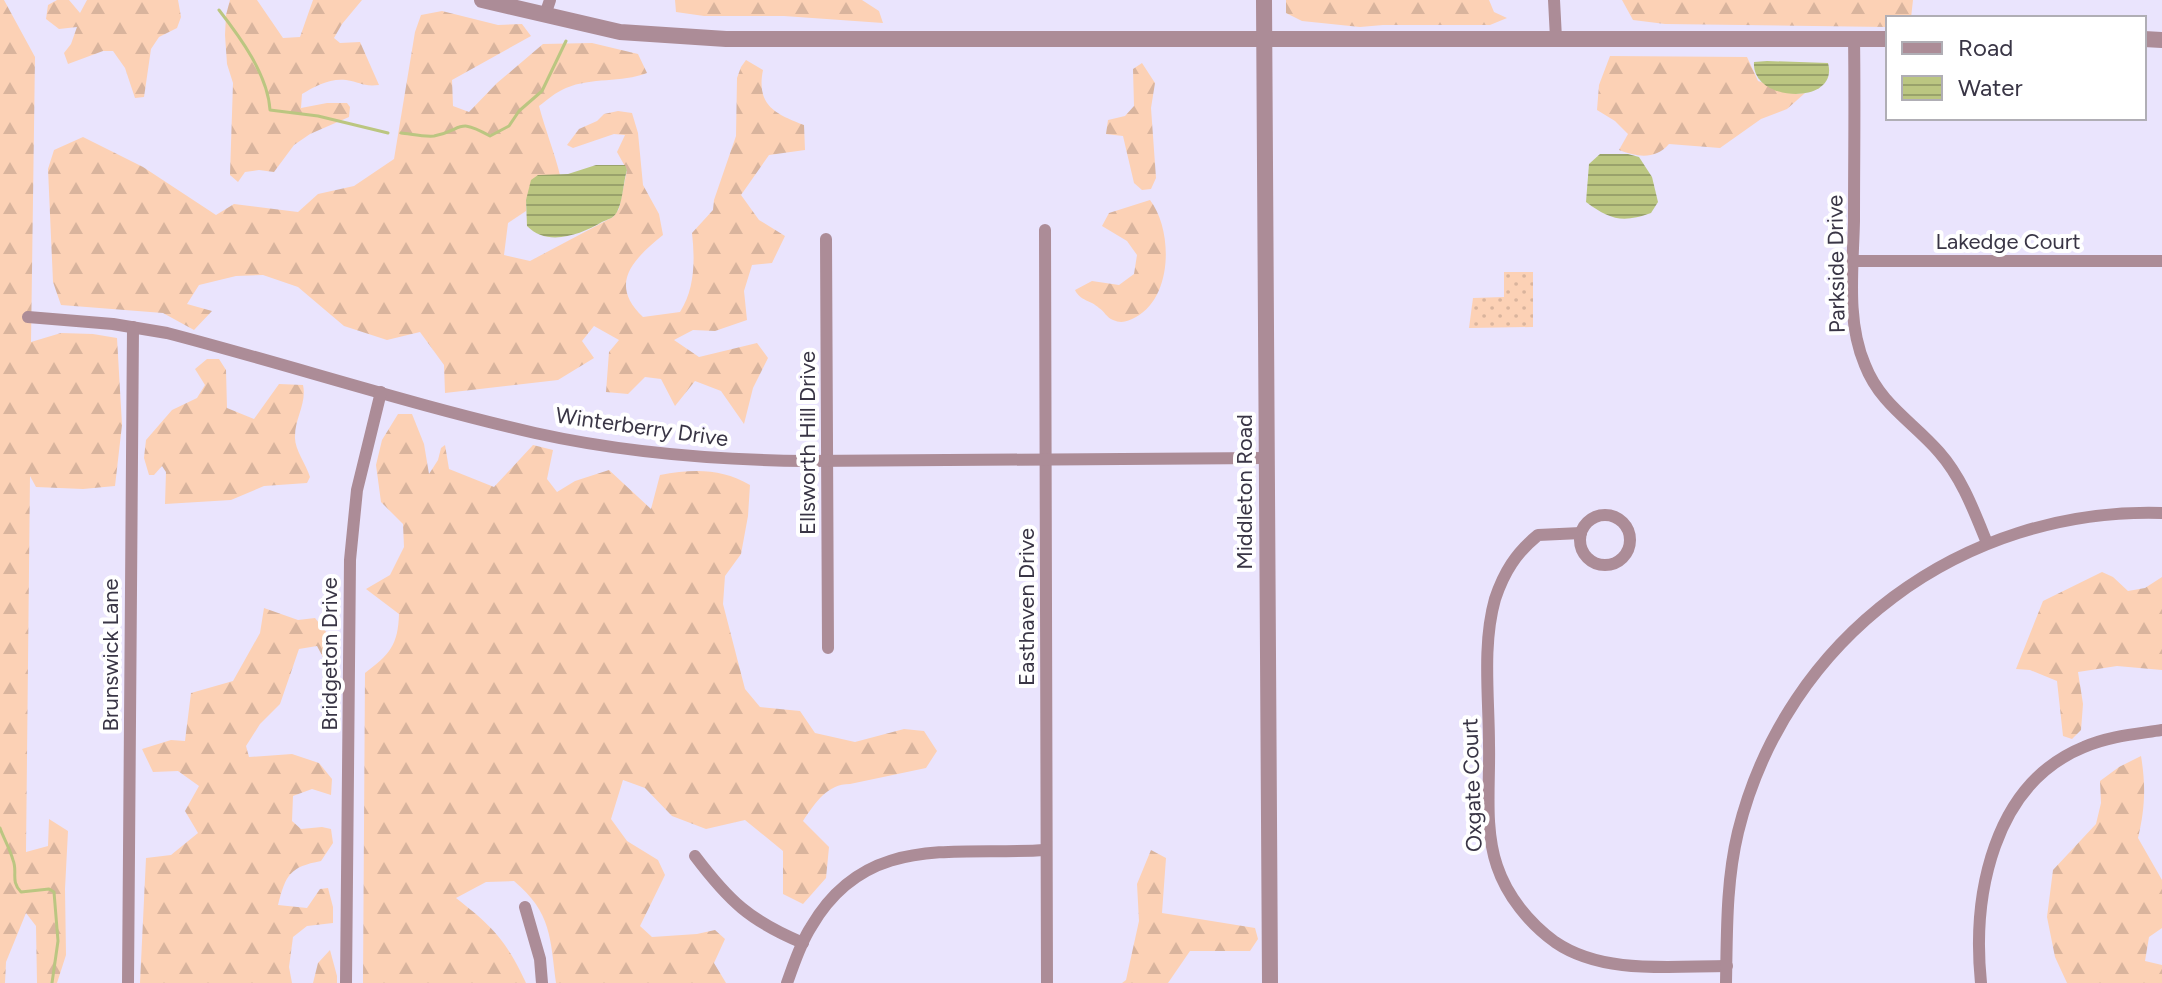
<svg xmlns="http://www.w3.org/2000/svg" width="2162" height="983" viewBox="0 0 2162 983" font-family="Figtree,sans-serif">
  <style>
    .forest { fill: url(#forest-firs) }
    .park { fill: url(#park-dots) }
    .water { fill: url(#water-rules) }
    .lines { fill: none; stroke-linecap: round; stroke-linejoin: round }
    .stream { stroke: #bbc681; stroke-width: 3 }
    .minor { stroke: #ac8c97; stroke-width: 12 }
    .tertiary { stroke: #ac8c97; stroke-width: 16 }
    .labels { text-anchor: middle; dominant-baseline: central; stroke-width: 8; stroke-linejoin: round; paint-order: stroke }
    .street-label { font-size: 22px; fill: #393545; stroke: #fff }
  </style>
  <defs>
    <pattern id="forest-firs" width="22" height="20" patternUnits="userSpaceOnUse" patternTransform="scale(2)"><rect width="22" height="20" fill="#fcd1b5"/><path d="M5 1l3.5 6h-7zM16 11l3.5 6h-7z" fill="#d9b49d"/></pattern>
    <pattern id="park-dots" width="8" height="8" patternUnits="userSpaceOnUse" patternTransform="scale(2)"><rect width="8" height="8" fill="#fcd1b5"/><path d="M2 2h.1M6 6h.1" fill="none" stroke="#d9b49d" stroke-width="1.8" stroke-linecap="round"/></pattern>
    <pattern id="water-rules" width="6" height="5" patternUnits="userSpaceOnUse" patternTransform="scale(2)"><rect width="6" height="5" fill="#bbc681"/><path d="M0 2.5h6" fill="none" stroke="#99a26b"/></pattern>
  </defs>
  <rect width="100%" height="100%" fill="#eae4fd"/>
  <g class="forest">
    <polygon points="0,0 4,0 35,57 31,342 61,333 93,334 117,338 122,425 115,486 83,489 36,487 30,476 26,852 48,846 49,819 68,831 65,889 66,955 57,983 37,983 36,926 26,913 6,962 5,983 0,983"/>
    <polygon points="57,0 69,0 80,13 87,0 178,0 181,17 177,28 159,37 151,49 144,97 135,98 125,68 113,51 103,51 68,64 64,53 71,44 77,27 59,29 46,19 48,5"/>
    <path d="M230,0H257L283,38L300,37L313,0H362L342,24L334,38L340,43L360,42L379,85C363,87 360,82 346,80C330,78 315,86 302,94L301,108L327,103H347L350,107L349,117L310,134L294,145L274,172L259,170L245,172L238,182L230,175L233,83L227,64L225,35L226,15Z"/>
    <polygon points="675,0 862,0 879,11 883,23 784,16 704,16 676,12"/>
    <polygon points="1286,0 1489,0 1494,12 1507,18 1490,25 1383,25 1360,27 1302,21 1286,13"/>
    <polygon points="1622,0 1913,0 1911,18 1888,18 1888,27 1886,27 1665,24 1633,20"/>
    <path d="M442,11L498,25L522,24L531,36L452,80L453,106L469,112L497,83L543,44L592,43L638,54L647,73C621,83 592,77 566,88C556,92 547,100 539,106C545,129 554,151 560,175H538L526,200V211L508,223L504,255L530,261L613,217L619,209L627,170L617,152L625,135L614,134L573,148L567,145L579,129L597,121L604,114L618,111L632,113L638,133L643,185L659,214L663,235C635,258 607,283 643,317L680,312C695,289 695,260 692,233L713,210L714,200L736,136L737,78L741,67L746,60L763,70C756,105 775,114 804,125L805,150L769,155L741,195L759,220L785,236L772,263L752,265L744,291L747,320L715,331L693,330L674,340L699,357L757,343L768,358L753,388L744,424L721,391L695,381L675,406L661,379L645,377L628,394L606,392L609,352L619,340L594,326L582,341L594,358L558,380L445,393L444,365L420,332L387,340L344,326L298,287L263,275L236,276L199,285L187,304L212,311L194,330L163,313L61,305L53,282L48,169L54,150L83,137L143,167L216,215L234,204L298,212L318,194L354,186L394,159L415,32L421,15Z"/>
    <path d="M1610,56L1747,57L1758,81L1797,94L1805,93L1787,109L1761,119L1720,148L1669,144C1655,160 1637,157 1619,150L1628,134L1615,121L1597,110L1599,85Z"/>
    <polygon points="1142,63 1155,83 1151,108 1156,178 1151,189 1142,190 1134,183 1123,136 1106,134 1108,120 1125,116 1134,106 1133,69"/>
    <path d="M1150,200C1173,230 1173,297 1136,317C1128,321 1122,324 1113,320C1107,318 1104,311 1099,308C1091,300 1080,301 1075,290L1092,281L1119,285L1134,274L1137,255L1127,241L1102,226L1109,213Z"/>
    <path d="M207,359H219L226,370L227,408L254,419L279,384L303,385C307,403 295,418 295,436C294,449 306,464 310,477L307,483L264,486L231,500L165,504L166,472L162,466L154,475H149L144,458L146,440L172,410L197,398L205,385L195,369Z"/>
    <path d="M398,414H412L424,444L429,474L438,460L441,448L445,445L449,469L494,487L533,445L553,450L547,479L557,492L575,481L609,470L651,509L660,475C693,469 721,468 750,485L748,516L741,554L725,576L723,604L745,689L760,707L800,711L815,733L855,742L904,729L924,731L937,751L926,768L850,784C827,784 815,803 803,821L829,847L826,878L803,904L783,894V851L745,820L706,829L672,816L645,788L623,780L611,819L627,841L658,860L665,875L640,926L652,937L697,934L715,930L725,939L714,963L726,983H556C550,938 552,913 514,881L486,882L456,898C493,927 506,940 526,983H363L365,673C390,654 398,645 399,614L366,589L390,575L404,547L403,524L381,502L376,465L382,440Z"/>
    <polygon points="2102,572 2113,577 2128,591 2145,588 2162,577 2162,670 2117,666 2078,672 2083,704 2081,730 2072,739 2063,736 2057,681 2030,670 2016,669 2043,601"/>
    <path d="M264,608L298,620L315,618L331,638L335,659L325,661L317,646L299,649L280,704L260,724L246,746L249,757L292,754L319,763L332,779L331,795L312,789L293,796L292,821L301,829L322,827L331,829L333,843L321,861C290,867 286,874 278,905L307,908L320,889L328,888L333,907V923L307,926L293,937L289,967L292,983H140L146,858L171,855L198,833L185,811L199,786L178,771L153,772L142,749L171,740L185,741L191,693L233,681L260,633Z"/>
    <path d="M2141,756C2146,786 2145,809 2138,838L2162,880V928L2149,937L2145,961L2162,965V983H2067L2055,957L2047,917L2053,870L2096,824L2101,803L2100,781L2119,767Z"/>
    <polygon points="1151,850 1166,858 1162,913 1255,928 1258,939 1250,951 1190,951 1168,983 1122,983 1126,980 1139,921 1137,884"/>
    <polygon points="330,950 337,976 337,983 313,983 318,963"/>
  </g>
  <polygon class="park" points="1504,272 1533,272 1533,327 1469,328 1473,298 1504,297"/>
  <g class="water">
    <path d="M1767,61L1828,63C1840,106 1751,103 1754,62Z"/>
    <path d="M1600,154H1628L1639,157L1652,177L1658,202L1651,213C1623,223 1610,220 1586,202L1589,164Z"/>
    <path d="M596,165H625L627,170C623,183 623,201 617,212C613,219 608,219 602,222C580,235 547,247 527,226L526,200L531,180L538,175L568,174Z"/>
  </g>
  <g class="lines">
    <g class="stream">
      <path d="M219,10C240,37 268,75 270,110L318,116L388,133"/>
      <path d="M401,133C411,134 424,137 434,136C464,130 456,117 490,136L509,126L519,111L542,91L566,41"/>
      <path d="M0,828C4,839 10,849 13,860C18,872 10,881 21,892L49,889L54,892L58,941L52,983"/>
    </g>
    <g class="minor">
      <polyline points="1554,0 1556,38"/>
      <polyline points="545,15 550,0"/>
      <path d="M1854,38C1855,99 1854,160 1854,221C1853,268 1846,321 1865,365C1880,404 1913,422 1939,452C1962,478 1974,511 1987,543"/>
      <polyline points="1045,230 1047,983"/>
      <polyline points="826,239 828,648"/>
      <polyline points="1853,261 2162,261"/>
      <path d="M28,317L113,324L167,333C290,365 412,405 535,433C625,453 715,460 806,461L1265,458"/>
      <circle cx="1605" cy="540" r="25"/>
      <path d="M1581,533L1538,535C1516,553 1504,572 1495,599C1482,645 1489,698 1489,745C1490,784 1484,828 1497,866C1507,896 1529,923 1555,942C1603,975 1671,966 1727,966"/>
      <path d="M695,856C729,901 750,921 803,943"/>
      <polyline points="525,907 540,959 542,983"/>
      <polyline points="128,983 133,327"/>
      <polyline points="346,983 350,560 357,490 381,392"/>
      <path d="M787,983C794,964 800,944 811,927C866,832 954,856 1046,850"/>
      <path d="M1726,983C1727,933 1726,882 1738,832C1786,637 1963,507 2162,513"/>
      <path d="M1981,983C1972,895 1993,784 2084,747C2109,736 2136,734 2162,730"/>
    </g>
    <g class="tertiary">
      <polyline points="482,0 620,32 726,39 1888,39"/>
      <polyline points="1264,0 1270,983"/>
      <polyline points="2144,39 2162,40"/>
    </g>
  </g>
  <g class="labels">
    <g class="street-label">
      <text x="2008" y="241">Lakedge Court</text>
      <text transform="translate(1836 264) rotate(-91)">Parkside Drive</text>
      <text transform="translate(642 427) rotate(8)">Winterberry Drive</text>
      <text transform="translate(807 443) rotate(-90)">Ellsworth Hill Drive</text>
      <text transform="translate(1244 492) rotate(-90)">Middleton Road</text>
      <text transform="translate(1026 607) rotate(-90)">Easthaven Drive</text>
      <text transform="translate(329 654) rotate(-90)">Bridgeton Drive</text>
      <text transform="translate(110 655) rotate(-90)">Brunswick Lane</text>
      <text transform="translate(1472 785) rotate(-92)">Oxgate Court</text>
    </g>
  </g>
  <rect x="1886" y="16" width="260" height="104" fill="#ffffff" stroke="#b0aeb5" stroke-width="2"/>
  <rect x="1902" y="42" width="40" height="12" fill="#ac8c97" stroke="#b0aeb5" stroke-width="2"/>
  <text x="1958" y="56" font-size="24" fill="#393545">Road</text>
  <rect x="1902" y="76" width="40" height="24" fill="url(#water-rules)" stroke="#b0aeb5" stroke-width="2"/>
  <text x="1958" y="96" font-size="24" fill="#393545">Water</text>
</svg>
